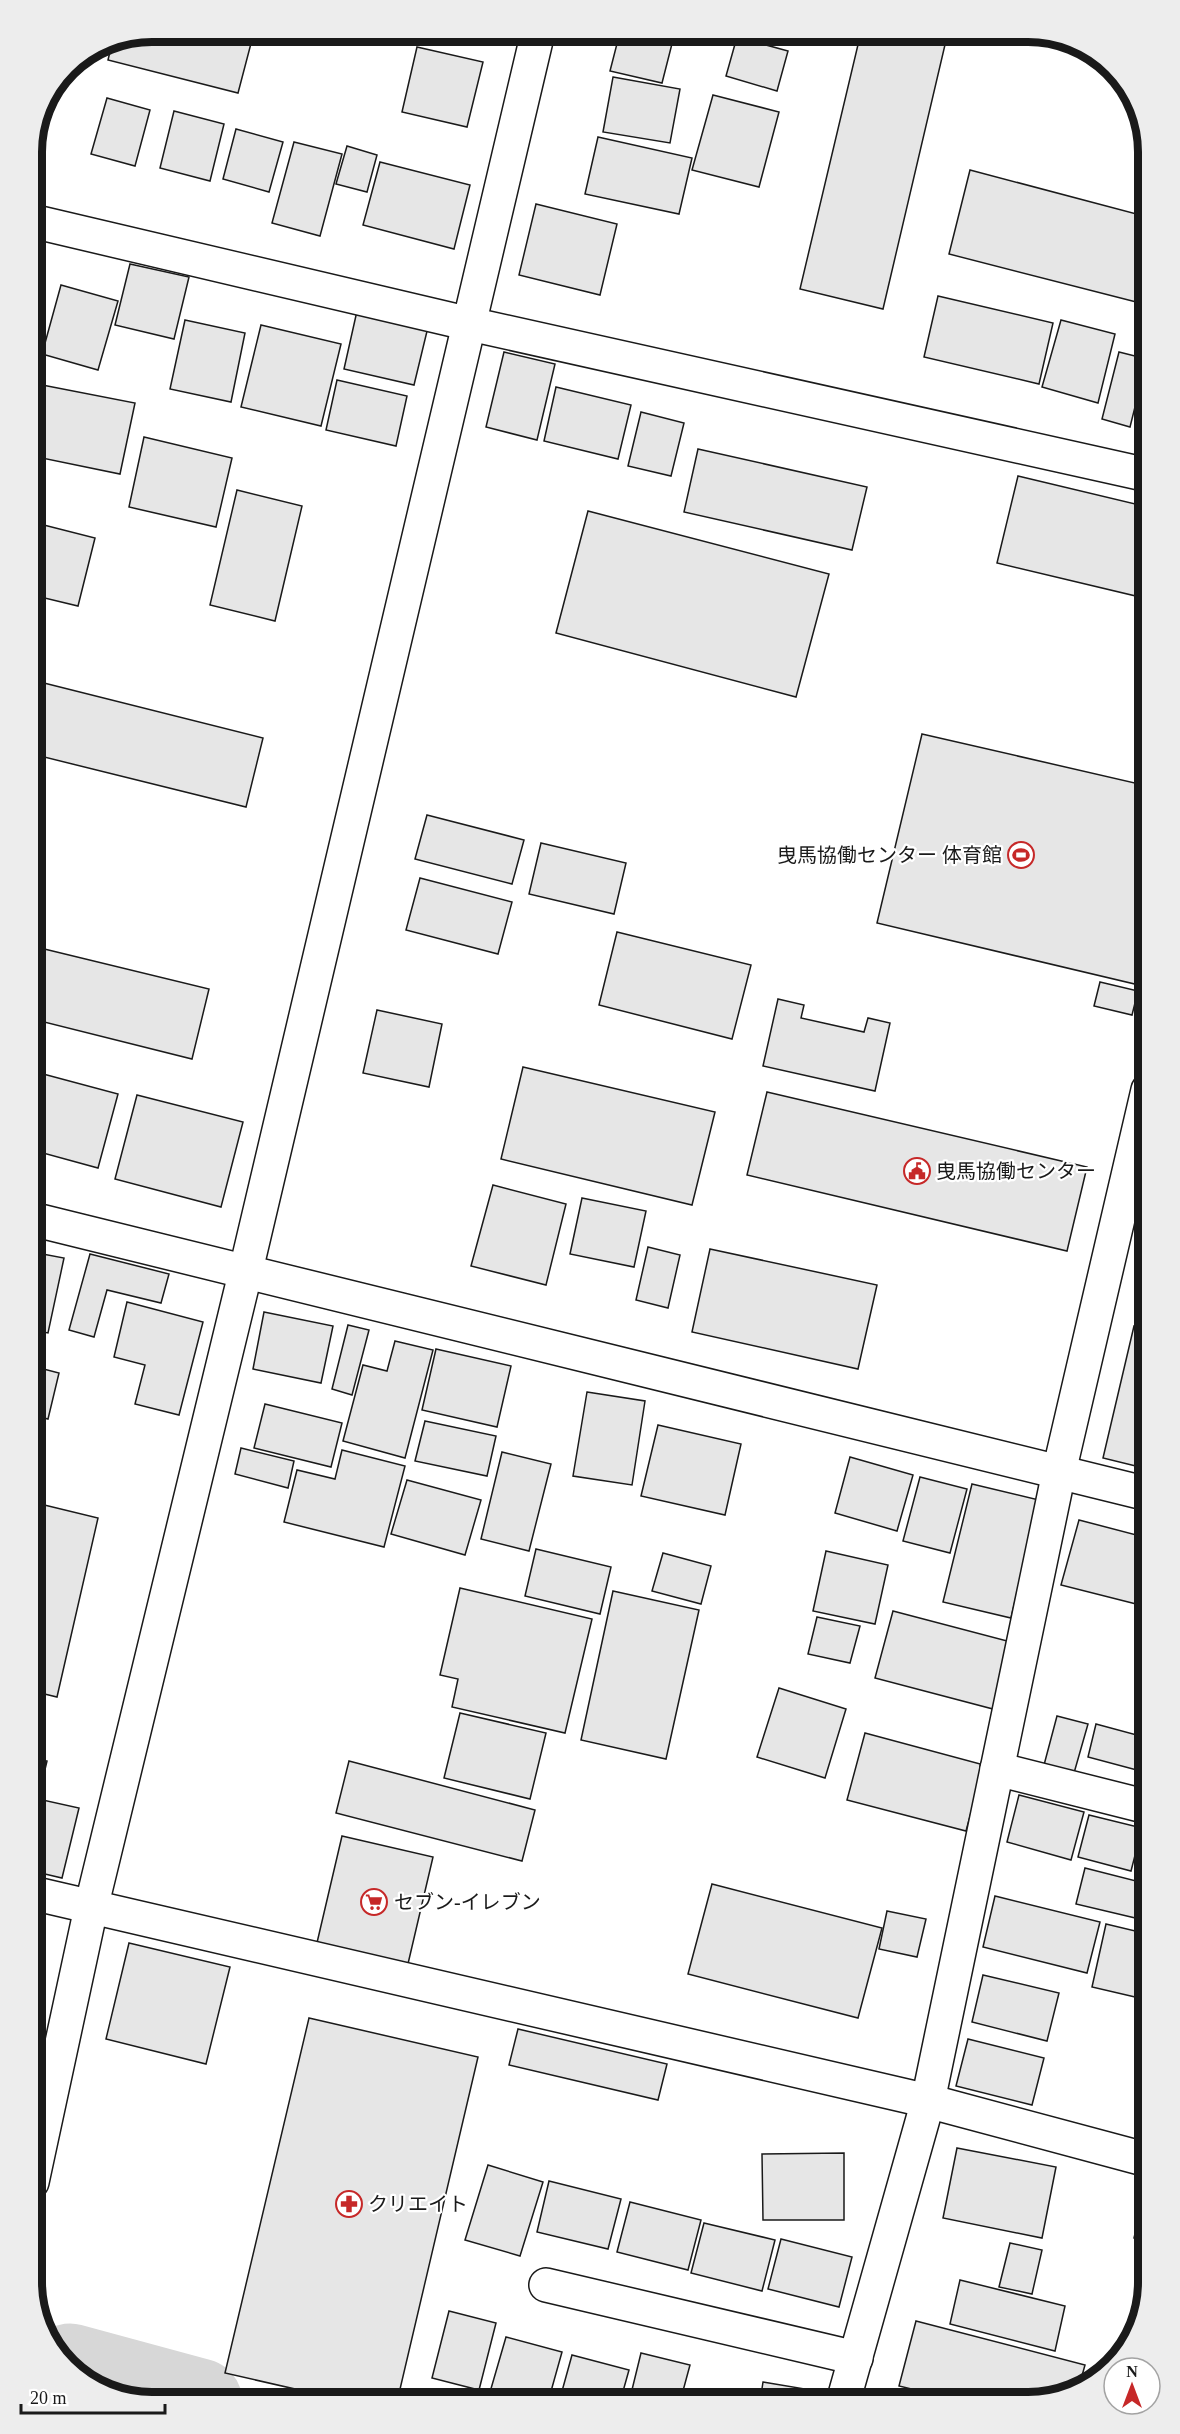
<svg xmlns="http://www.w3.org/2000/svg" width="1180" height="2434" viewBox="0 0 1180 2434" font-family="'Times New Roman','Noto Sans JP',serif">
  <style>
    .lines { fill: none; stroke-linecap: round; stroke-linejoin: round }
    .river { stroke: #d7d7d7; stroke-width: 87 }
    .building { fill: #e6e6e6; stroke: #1a1a1a; stroke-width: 1.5 }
    .minor-casing { stroke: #1a1a1a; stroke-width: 36 }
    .minor { stroke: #fff; stroke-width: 33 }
    .labels { text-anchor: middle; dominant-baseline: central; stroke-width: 4.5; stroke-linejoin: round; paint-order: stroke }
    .poi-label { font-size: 20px; fill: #1a1a1a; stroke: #fff; text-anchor: start }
    .rim { fill: none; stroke: #1a1a1a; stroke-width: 8 }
  </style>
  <rect width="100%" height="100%" fill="#fff"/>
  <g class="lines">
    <polyline class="river" points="70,2367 199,2402"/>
  </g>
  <g class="building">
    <polygon points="152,32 254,32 238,93 108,60 113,39"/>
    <polygon points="620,32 675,32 662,83 610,71"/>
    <polygon points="861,32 948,32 883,309 800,289"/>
    <polygon points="737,37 788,51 777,91 726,76"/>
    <polygon points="417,47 483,62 467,127 402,112"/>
    <polygon points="613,77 680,89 670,143 603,132"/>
    <polygon points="713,95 779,112 759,187 692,170"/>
    <polygon points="107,98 150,110 135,166 91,154"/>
    <polygon points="174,111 224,124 210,181 160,168"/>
    <polygon points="236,129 283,142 269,192 223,179"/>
    <polygon points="598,137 692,158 679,214 585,194"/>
    <polygon points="294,142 342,154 320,236 272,223"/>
    <polygon points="347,146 377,155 367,192 336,184"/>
    <polygon points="380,162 470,185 454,249 363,225"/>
    <polygon points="970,170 1148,217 1148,305 949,254"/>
    <polygon points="536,204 617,224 600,295 519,275"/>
    <polygon points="130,264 189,277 174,339 115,325"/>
    <polygon points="61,285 118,301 98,370 42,354"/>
    <polygon points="938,296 1053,323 1039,384 924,357"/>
    <polygon points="357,311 428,327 414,385 344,369"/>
    <polygon points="185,320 245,333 231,402 170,389"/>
    <polygon points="1061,320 1115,334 1098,403 1042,387"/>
    <polygon points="261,325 341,344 321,426 241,407"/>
    <polygon points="504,352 555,364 537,440 486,427"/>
    <polygon points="1119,352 1147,359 1130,427 1102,419"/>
    <polygon points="337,380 407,396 396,446 326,430"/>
    <polygon points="32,383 135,403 120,474 32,456"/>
    <polygon points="556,387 631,405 618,459 544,441"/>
    <polygon points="641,412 684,423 671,476 628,466"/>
    <polygon points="144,437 232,458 216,527 129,507"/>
    <polygon points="698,449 867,487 852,550 684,512"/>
    <polygon points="1018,476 1148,507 1148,564 1140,597 997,563"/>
    <polygon points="237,490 302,506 275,621 210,605"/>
    <polygon points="588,511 829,574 796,697 556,633"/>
    <polygon points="32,522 95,538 78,606 32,595"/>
    <polygon points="32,680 263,738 246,807 32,754"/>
    <polygon points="922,734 1148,786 1148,945 1139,985 877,923"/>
    <polygon points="427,815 524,840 512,884 415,859"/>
    <polygon points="541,843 626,863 614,914 529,894"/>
    <polygon points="420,878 512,902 498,954 406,930"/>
    <polygon points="617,932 751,965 732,1039 599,1005"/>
    <polygon points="32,946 209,989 192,1059 32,1019"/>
    <polygon points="1100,982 1138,991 1132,1015 1094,1006"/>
    <polygon points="778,999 804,1005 801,1018 864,1032 868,1018 890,1023 875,1091 763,1066"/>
    <polygon points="377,1010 442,1024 429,1087 363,1073"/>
    <polygon points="523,1067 715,1112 692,1205 501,1159"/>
    <polygon points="32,1071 118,1094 98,1168 32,1150"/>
    <polygon points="767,1092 1087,1167 1067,1251 747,1175"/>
    <polygon points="137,1095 243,1122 221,1207 115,1179"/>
    <polygon points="493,1185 566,1204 546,1285 471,1266"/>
    <polygon points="582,1198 646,1211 634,1267 570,1254"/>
    <polygon points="648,1247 680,1255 668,1308 636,1300"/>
    <polygon points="710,1249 877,1285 858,1369 692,1332"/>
    <polygon points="32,1252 64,1258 48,1333 32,1330"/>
    <polygon points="90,1254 169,1274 161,1303 107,1290 94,1337 69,1330"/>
    <polygon points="127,1302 203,1322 179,1415 135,1404 145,1365 114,1357"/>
    <polygon points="264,1312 333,1326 321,1383 253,1369"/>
    <polygon points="348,1325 369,1330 352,1395 332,1389"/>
    <polygon points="1134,1326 1148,1329 1148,1469 1103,1458"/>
    <polygon points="395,1341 433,1350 405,1458 343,1441 363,1365 387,1371"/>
    <polygon points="436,1349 511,1366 497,1427 422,1410"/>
    <polygon points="32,1366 59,1373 48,1419 32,1415"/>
    <polygon points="587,1392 645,1401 632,1485 573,1476"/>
    <polygon points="265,1404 342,1423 331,1467 254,1448"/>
    <polygon points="425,1421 496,1436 487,1476 415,1461"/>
    <polygon points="658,1425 741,1444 725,1515 641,1496"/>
    <polygon points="241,1448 294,1461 288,1488 235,1474"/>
    <polygon points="342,1450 405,1466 384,1547 284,1522 297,1470 335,1479"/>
    <polygon points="502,1452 551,1464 529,1551 481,1539"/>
    <polygon points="850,1457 913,1475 897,1531 835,1513"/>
    <polygon points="920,1477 967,1489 950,1553 903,1541"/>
    <polygon points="407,1480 481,1500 465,1555 391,1534"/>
    <polygon points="972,1484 1039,1500 1011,1618 943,1602"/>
    <polygon points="32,1502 98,1518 57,1697 32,1691"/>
    <polygon points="1079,1520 1148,1538 1148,1607 1061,1585"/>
    <polygon points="536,1549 611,1567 600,1614 525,1596"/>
    <polygon points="826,1551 888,1565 875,1624 813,1611"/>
    <polygon points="663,1553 711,1566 701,1604 652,1591"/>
    <polygon points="460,1588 592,1619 565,1733 452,1707 458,1679 440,1675"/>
    <polygon points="613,1591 699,1610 666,1759 581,1740"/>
    <polygon points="893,1611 1011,1642 993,1709 875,1678"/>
    <polygon points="817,1617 860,1626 850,1663 808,1654"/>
    <polygon points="779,1688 846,1709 825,1778 757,1757"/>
    <polygon points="460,1713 546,1733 530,1799 444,1778"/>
    <polygon points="1057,1716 1088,1724 1074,1773 1044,1765"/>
    <polygon points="1096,1724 1148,1738 1148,1773 1088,1757"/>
    <polygon points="865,1733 984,1765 966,1831 847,1800"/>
    <polygon points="32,1758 47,1761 38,1799 79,1808 62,1878 32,1871"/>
    <polygon points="349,1761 535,1810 522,1861 336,1813"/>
    <polygon points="1019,1795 1084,1812 1071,1860 1007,1842"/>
    <polygon points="1089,1815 1142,1828 1131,1871 1078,1857"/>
    <polygon points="1148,1828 1148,1876 1136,1872"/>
    <polygon points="342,1836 433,1857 407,1968 316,1947"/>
    <polygon points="1085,1868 1148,1884 1148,1921 1076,1904"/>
    <polygon points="712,1884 882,1928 858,2018 688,1974"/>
    <polygon points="995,1896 1100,1922 1087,1973 983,1947"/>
    <polygon points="887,1911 926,1919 917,1957 879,1949"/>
    <polygon points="1106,1924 1148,1934 1148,2000 1092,1987"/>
    <polygon points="129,1943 230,1967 206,2064 106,2039"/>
    <polygon points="983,1975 1059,1993 1047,2041 972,2022"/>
    <polygon points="309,2018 478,2057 397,2402 352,2402 225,2373"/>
    <polygon points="518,2029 667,2064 658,2100 509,2065"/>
    <polygon points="968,2039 1044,2058 1032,2105 956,2086"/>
    <polygon points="957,2148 1056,2167 1042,2238 943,2218"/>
    <polygon points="844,2153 844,2220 763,2220 762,2154"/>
    <polygon points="488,2165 543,2182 520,2256 465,2240"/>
    <polygon points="549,2181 621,2199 608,2249 537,2232"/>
    <polygon points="1147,2185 1148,2186 1148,2242 1134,2238"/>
    <polygon points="630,2202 701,2220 688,2270 617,2252"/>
    <polygon points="704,2223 775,2240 762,2291 691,2273"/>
    <polygon points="781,2239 852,2257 839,2307 768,2289"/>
    <polygon points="1010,2243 1042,2250 1032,2294 999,2287"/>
    <polygon points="960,2280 1065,2306 1055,2351 950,2324"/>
    <polygon points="449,2311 496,2323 479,2390 432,2378"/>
    <polygon points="916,2321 1085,2365 1078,2390 1074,2393 1028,2402 965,2402 899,2386"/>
    <polygon points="506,2337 562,2352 548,2402 499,2402 488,2399"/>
    <polygon points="641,2353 690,2365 680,2402 629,2402"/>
    <polygon points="572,2355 629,2370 620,2402 559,2402"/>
    <polygon points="763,2382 817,2391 815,2402 760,2402"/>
    <polygon points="695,2389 747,2402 691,2402"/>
  </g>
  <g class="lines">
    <defs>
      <g id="minor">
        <polyline points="32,221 470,324 1148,475"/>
        <polyline points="32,1219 1148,1494"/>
        <polyline points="997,1769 1148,1807"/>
        <polyline points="32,1893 928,2101 1148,2160"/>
        <polyline points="32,2182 91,1908 246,1270 538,32"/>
        <polyline points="546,2285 856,2358"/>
        <polyline points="843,2402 928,2101 1059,1472 1148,1090"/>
      </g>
    </defs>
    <use href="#minor" class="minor-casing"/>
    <use href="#minor" class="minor"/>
  </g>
  <defs>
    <symbol id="stadium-ring" viewBox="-11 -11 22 22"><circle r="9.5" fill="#fff" stroke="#c62828" stroke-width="1.5"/><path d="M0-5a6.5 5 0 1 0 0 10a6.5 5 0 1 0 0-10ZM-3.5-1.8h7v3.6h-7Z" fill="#c62828"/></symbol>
    <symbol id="civic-ring" viewBox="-11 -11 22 22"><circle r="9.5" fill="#fff" stroke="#c62828" stroke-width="1.5"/><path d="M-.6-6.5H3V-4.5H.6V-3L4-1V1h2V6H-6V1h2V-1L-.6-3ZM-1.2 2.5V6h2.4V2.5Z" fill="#c62828"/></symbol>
    <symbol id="supermarket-ring" viewBox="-11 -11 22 22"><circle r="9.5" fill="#fff" stroke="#c62828" stroke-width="1.5"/><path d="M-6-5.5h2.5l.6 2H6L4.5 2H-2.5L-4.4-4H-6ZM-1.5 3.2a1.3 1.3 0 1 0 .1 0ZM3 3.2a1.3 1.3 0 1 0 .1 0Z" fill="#c62828"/></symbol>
    <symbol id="pharmacy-ring" viewBox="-11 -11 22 22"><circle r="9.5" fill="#fff" stroke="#c62828" stroke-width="1.5"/><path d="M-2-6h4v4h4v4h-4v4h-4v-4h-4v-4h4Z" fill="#c62828"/></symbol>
  </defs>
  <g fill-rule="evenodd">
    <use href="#stadium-ring" x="1006" y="840" width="30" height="30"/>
    <use href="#civic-ring" x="902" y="1156" width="30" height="30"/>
    <use href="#supermarket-ring" x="359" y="1887" width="30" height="30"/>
    <use href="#pharmacy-ring" x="334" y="2189" width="30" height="30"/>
  </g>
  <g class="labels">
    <g class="poi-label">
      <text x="1002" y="855" text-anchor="end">曳馬協働センター 体育館</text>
      <text x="936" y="1171">曳馬協働センター</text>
      <text x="394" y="1902">セブン-イレブン</text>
      <text x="368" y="2204">クリエイト</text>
    </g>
  </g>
  <path d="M0 0H1180V2434H0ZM152 42H1028A110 110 0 0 1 1138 152V2282A110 110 0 0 1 1028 2392H152A110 110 0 0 1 42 2282V152A110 110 0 0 1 152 42Z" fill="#ededed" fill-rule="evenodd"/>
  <path class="rim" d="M152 42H1028A110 110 0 0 1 1138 152V2282A110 110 0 0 1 1028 2392H152A110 110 0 0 1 42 2282V152A110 110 0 0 1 152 42Z"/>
  <g transform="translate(1132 2386)"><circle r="28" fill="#ffffff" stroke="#a3a3a3" stroke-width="1.5"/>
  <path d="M0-4.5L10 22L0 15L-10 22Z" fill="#c62828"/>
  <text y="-9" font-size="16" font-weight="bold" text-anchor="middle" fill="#1a1a1a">N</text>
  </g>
  <path d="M21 2404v9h144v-9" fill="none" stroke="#1a1a1a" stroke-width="3"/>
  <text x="30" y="2404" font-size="18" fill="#1a1a1a" stroke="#ffffff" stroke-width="4.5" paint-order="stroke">20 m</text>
</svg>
